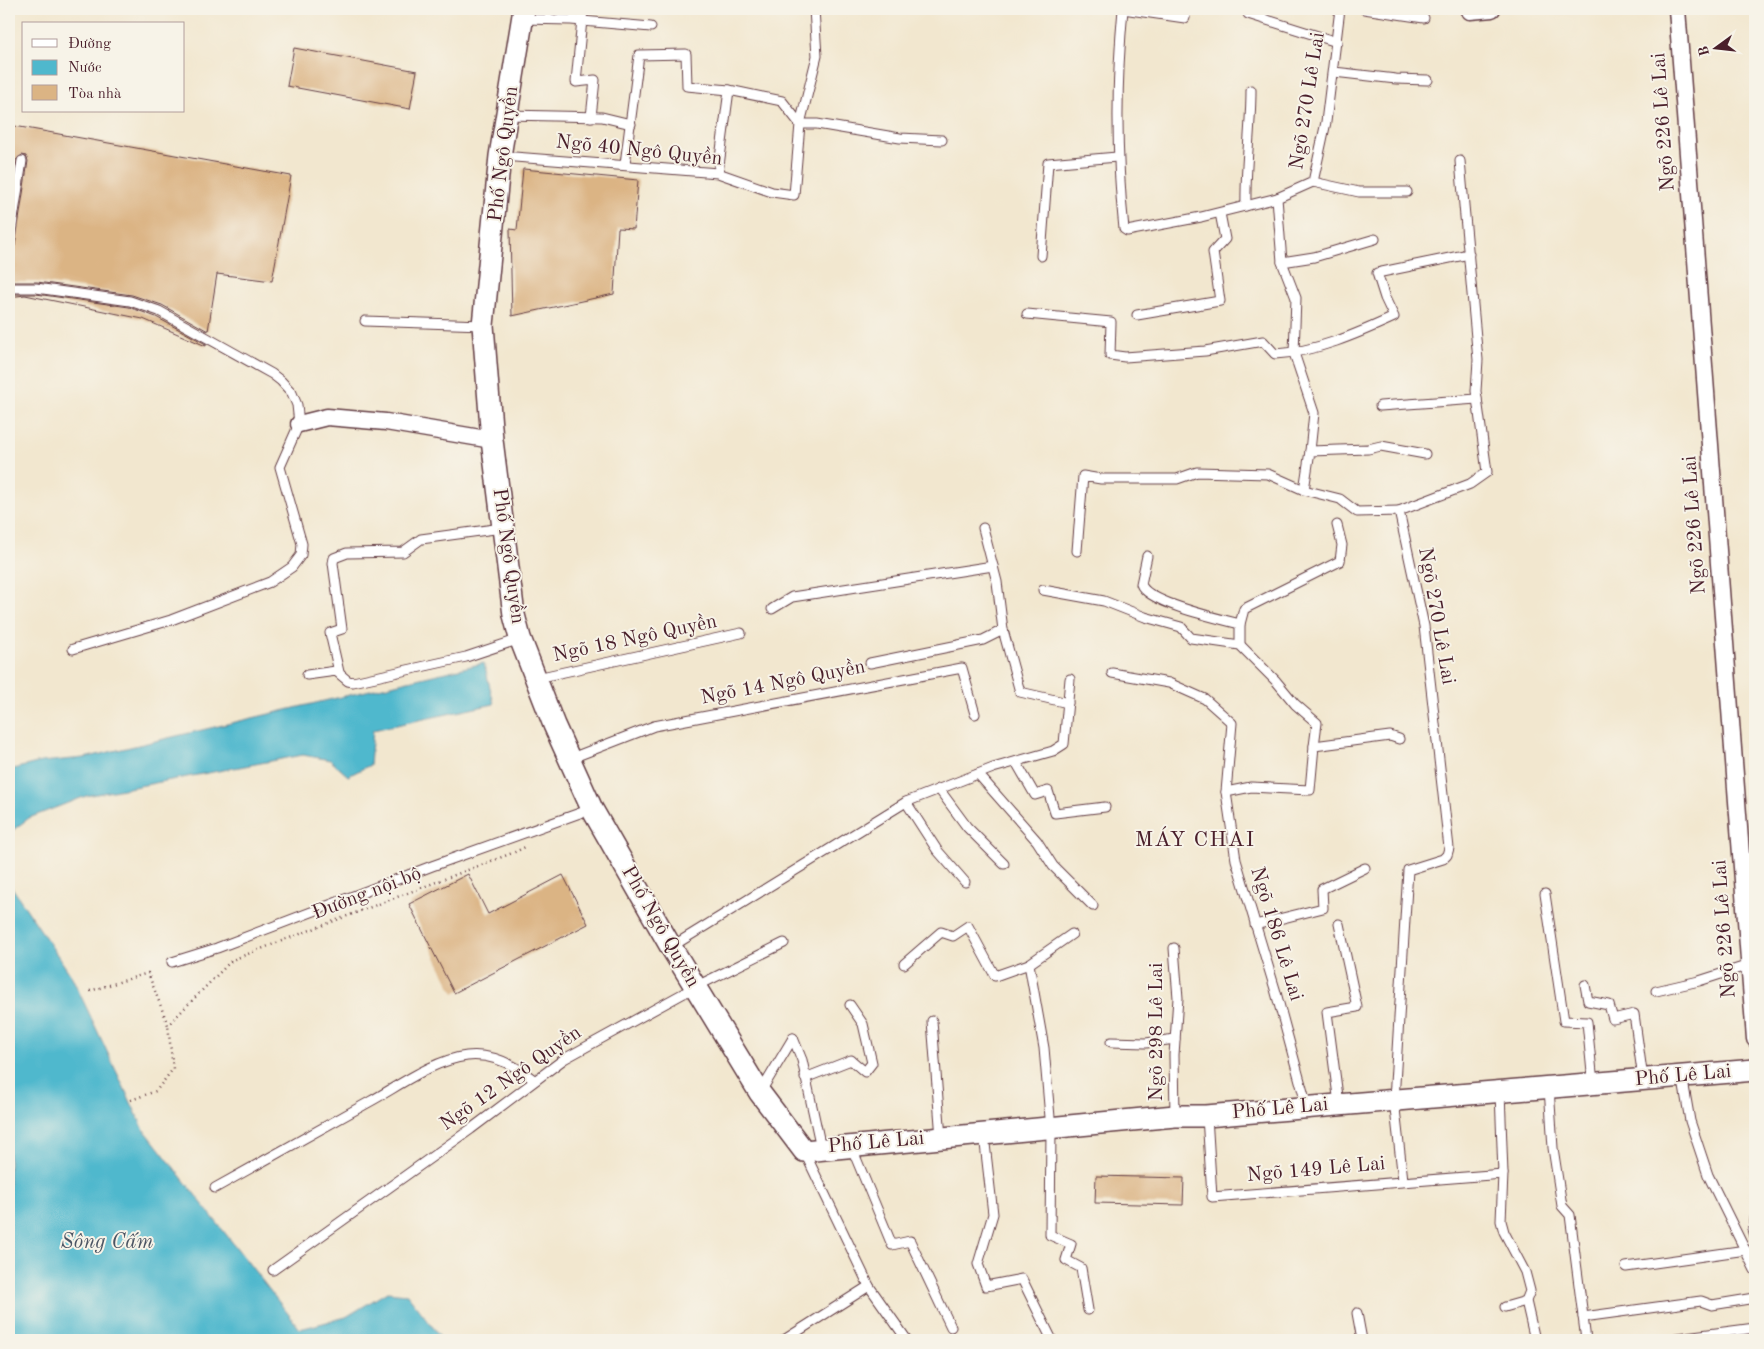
<svg xmlns="http://www.w3.org/2000/svg" width="1764" height="1349" viewBox="0 0 1764 1349" font-family="'Old Standard TT',serif">
  <style>
    .water { fill: #4fb8cd; stroke: #4c6c7c }
    .building { fill: #dbb484 }
    .lines { fill: none; stroke-linecap: round; stroke-linejoin: round }
    .service-casing { stroke: #633d44; stroke-width: 11 }
    .minor-casing { stroke: #633d44; stroke-width: 19 }
    .tertiary-casing { stroke: #633d44; stroke-width: 24 }
    .path { stroke: #633d44; stroke-width: 2.5; stroke-dasharray: 1 4; stroke-linecap: butt }
    .service { stroke: #fff; stroke-width: 9 }
    .minor { stroke: #fff; stroke-width: 16 }
    .tertiary { stroke: #fff; stroke-width: 21 }
    .labels { text-anchor: middle; dominant-baseline: central; stroke-width: 4; stroke-linejoin: round; paint-order: stroke }
    .street-label { font-size: 20px; fill: #4a1f2b; stroke: #f7f3e8 }
    .water-label { font-size: 21px; font-style: italic; fill: #4c5564; stroke: #f7f3e8 }
    .quarter-label { font-size: 22px; letter-spacing: 1px; fill: #4a1f2b; stroke: #f7f3e8 }
  </style>
  <rect width="100%" height="100%" fill="#f7f3e8"/>
  <filter id="ink" filterUnits="userSpaceOnUse"><feTurbulence type="fractalNoise" baseFrequency=".02" numOctaves="2"/><feDisplacementMap in="SourceGraphic" scale="10" xChannelSelector="R" yChannelSelector="G"/><feConvolveMatrix kernelMatrix="1 2 1 2 8 2 1 2 1" color-interpolation-filters="sRGB"/></filter>
  <filter id="wash" filterUnits="userSpaceOnUse"><feTurbulence type="fractalNoise" baseFrequency=".0096" numOctaves="4" result="noise"/><feDisplacementMap in="SourceGraphic" scale="20" xChannelSelector="R" yChannelSelector="G"/><feGaussianBlur stdDeviation="1.12" result="paint"/><feColorMatrix in="noise" values="0 0 0 0 0 0 0 0 0 0 0 0 0 0 0 0 0 1.4 0 .05"/><feComposite in="paint" operator="in"/></filter>
  <g filter="url(#wash)">
    <rect width="100%" height="100%" fill="#f2e7cf"/>
    <g class="water">
      <polygon points="484,663 494,704 373,730 370,765 348,776 330,760 303,755 86,796 29,818 9,833 9,770 41,762 84,758"/>
      <polygon points="9,883 72,977 143,1128 300,1329 346,1317 387,1292 407,1294 443,1340 9,1340"/>
    </g>
    <g id="blocks">
      <g class="building">
        <polygon points="294,48 417,71 410,109 287,86"/>
        <polygon points="9,125 291,176 272,281 217,274 208,331 162,305 132,295 37,282 9,282 9,251 15,246 28,161 26,156 22,155 16,160 9,206"/>
        <polygon points="523,169 638,180 634,229 618,228 614,294 512,316 510,229 517,230"/>
        <polygon points="9,294 36,294 129,307 156,317 206,344 206,346 143,319 25,295 9,297"/>
        <polygon points="468,874 488,914 563,875 588,924 454,993 409,904"/>
        <polygon points="1096,1176 1184,1178 1183,1205 1095,1203"/>
      </g>
    </g>
  </g>
  <g filter="url(#ink)">
    <use href="#blocks" fill-opacity="0" stroke="#633d44" stroke-width="1"/>
    <g class="lines">
      <defs>
        <g id="service">
          <polyline points="583,9 576,82 595,80 591,117"/>
          <path d="M1186,9L1185,18L1123,9C1116,84 1116,155 1124,229L1127,231L1201,217L1277,198"/>
          <polyline points="1247,9 1248,14 1337,42"/>
          <polyline points="1364,9 1424,18"/>
          <polyline points="522,19 571,20 651,27"/>
          <polyline points="1334,72 1396,79 1428,80"/>
          <polyline points="507,115 602,117 631,124"/>
          <polyline points="501,156 718,173 772,192 794,195 800,124 817,124 900,138 942,140"/>
          <polyline points="625,164 639,55 686,54 687,86 729,90"/>
          <polyline points="718,173 729,90 782,101 800,124 817,56 814,9"/>
          <polyline points="1313,182 1359,192 1407,192"/>
          <path d="M1246,206C1245,167 1251,129 1251,90"/>
          <polyline points="9,245 22,161"/>
          <polyline points="1041,256 1048,163 1117,157"/>
          <polyline points="1282,262 1314,257 1375,239"/>
          <polyline points="9,288 36,288 130,301 159,311 272,374 281,381 292,393 297,405 299,424 280,467 302,544 301,555 292,567 270,582 171,620 73,649"/>
          <path d="M1027,314L1111,322L1110,355L1125,357L1205,351L1263,341L1275,354C1316,352 1357,334 1394,317L1385,298L1377,273L1469,254"/>
          <polyline points="1137,315 1220,301 1213,252 1225,239 1220,213"/>
          <polyline points="365,321 483,325"/>
          <polyline points="1380,406 1477,399"/>
          <polyline points="1310,451 1314,413 1294,353 1296,298 1282,262 1277,198 1313,182 1326,122 1340,9"/>
          <polyline points="1304,490 1310,451 1368,449 1381,446 1425,454"/>
          <polyline points="1399,511 1470,484 1487,472 1476,391 1478,360 1460,161"/>
          <polyline points="983,528 997,582 1003,630 1020,692 1068,703"/>
          <polyline points="1077,551 1083,476 1101,479 1177,479 1197,472 1268,474 1304,490 1340,499 1357,512 1399,511 1424,626 1449,848 1447,855 1443,859 1408,870 1394,1100 1403,1180"/>
          <path d="M1147,556L1141,584C1147,603 1221,619 1240,624"/>
          <polyline points="1043,590 1104,601 1145,617 1181,627 1191,638 1240,645 1276,681 1295,704 1317,723 1314,746"/>
          <polyline points="772,609 792,597 993,566"/>
          <polyline points="1240,645 1240,624 1244,609 1340,561 1342,545 1337,525"/>
          <polyline points="870,663 983,640 1003,630"/>
          <polyline points="339,672 330,633 342,629 333,563 334,558 347,553 403,552 421,539 502,528"/>
          <polyline points="1112,673 1169,683 1205,699 1232,723 1226,792 1236,860 1275,989 1307,1107"/>
          <polyline points="307,675 336,671 348,681 353,682 466,657 520,639"/>
          <polyline points="537,678 741,633"/>
          <polyline points="569,759 654,726 962,668 975,714"/>
          <polyline points="1016,762 1035,795 1048,791 1055,813 1105,807"/>
          <polyline points="978,774 1037,841 1053,866 1093,906"/>
          <polyline points="939,789 967,827 1004,864"/>
          <polyline points="1226,792 1251,787 1310,790 1314,746 1390,736 1399,739"/>
          <polyline points="906,802 937,850 965,882"/>
          <polyline points="1545,894 1564,1021 1587,1022 1593,1083"/>
          <polyline points="1255,925 1323,908 1322,889 1365,868"/>
          <polyline points="671,947 906,802 993,768 1053,751 1064,744 1070,679"/>
          <polyline points="1174,948 1178,998 1174,1055 1175,1116"/>
          <polyline points="172,962 217,948 432,866 591,809"/>
          <polyline points="904,964 941,932 953,936 968,926 995,976 1029,964 1044,1048 1051,1129 1050,1235 1071,1244 1066,1260 1081,1268 1088,1310"/>
          <polyline points="1029,964 1072,934"/>
          <polyline points="1585,985 1588,1001 1609,1005 1613,1019 1634,1014 1643,1079"/>
          <polyline points="1656,991 1699,981 1749,965"/>
          <polyline points="932,1021 941,1138"/>
          <polyline points="793,1038 802,1060 821,1148"/>
          <polyline points="1111,1042 1146,1043 1175,1039"/>
          <polyline points="1682,1075 1690,1121 1708,1175 1755,1270"/>
          <polyline points="805,1078 851,1060 865,1072 872,1063 863,1024 850,1005"/>
          <polyline points="1549,1088 1553,1148 1562,1206 1570,1215 1586,1340"/>
          <polyline points="1500,1092 1503,1174 1501,1221 1504,1232 1525,1272 1530,1291 1526,1301 1535,1340"/>
          <polyline points="760,1093 793,1038"/>
          <polyline points="1339,1104 1327,1012 1357,1007 1339,924"/>
          <polyline points="1207,1116 1212,1197 1503,1174"/>
          <polyline points="984,1135 993,1214 978,1264 986,1286 1022,1279 1052,1340"/>
          <polyline points="851,1146 892,1245 910,1241 951,1327"/>
          <polyline points="804,1151 869,1286 907,1340"/>
          <path d="M215,1188C267,1159 319,1130 371,1101C400,1085 434,1060 467,1056C492,1053 515,1065 534,1080"/>
          <polyline points="1755,1217 1753,1229 1755,1236"/>
          <polyline points="1626,1267 1746,1250"/>
          <polyline points="273,1270 471,1129 564,1059 695,987 784,943"/>
          <polyline points="1505,1307 1526,1301"/>
          <polyline points="1357,1313 1362,1340"/>
          <polyline points="1583,1317 1701,1301 1712,1305 1755,1298"/>
          <polyline points="1670,1339 1755,1328"/>
          <polyline points="784,1340 869,1286"/>
        </g>
        <g id="minor">
          <polyline points="1677,9 1755,1039"/>
          <polyline points="1470,11 1492,9"/>
          <polyline points="299,424 327,417 386,422 492,440"/>
        </g>
        <polyline id="tertiary" points="524,9 500,156 483,325 492,440 514,615 520,638 554,725 592,809 671,947 760,1093 804,1151 1175,1116 1206,1116 1755,1070"/>
      </defs>
      <use href="#service" class="service-casing"/>
      <use href="#minor" class="minor-casing"/>
      <use href="#tertiary" class="tertiary-casing"/>
      <g class="path">
        <polyline points="429,9 441,11 441,9"/>
        <polyline points="90,991 148,973 168,1025 232,960 515,852 527,846"/>
        <polyline points="131,1100 156,1091 173,1069 168,1025"/>
      </g>
      <use href="#service" class="service"/>
      <use href="#minor" class="minor"/>
      <use href="#tertiary" class="tertiary"/>
    </g>
  </g>
  <g class="labels">
    <g class="street-label">
      <text transform="translate(1308 101) rotate(-81)">Ngõ 270 Lê Lai</text>
      <text transform="translate(1664 122) rotate(-94)">Ngõ 226 Lê Lai</text>
      <text transform="translate(639 151) rotate(6)">Ngõ 40 Ngô Quyền</text>
      <text transform="translate(504 154) rotate(-83)">Phố Ngô Quyền</text>
      <text transform="translate(1695 525) rotate(-94)">Ngõ 226 Lê Lai</text>
      <text transform="translate(508 556) rotate(82)">Phố Ngô Quyền</text>
      <text transform="translate(1436 616) rotate(80)">Ngõ 270 Lê Lai</text>
      <text transform="translate(635 639) rotate(-12)">Ngõ 18 Ngô Quyền</text>
      <text transform="translate(783 683) rotate(-11)">Ngõ 14 Ngô Quyền</text>
      <text transform="translate(367 894) rotate(-21)">Đường nội bộ</text>
      <text transform="translate(660 927) rotate(60)">Phố Ngô Quyền</text>
      <text transform="translate(1725 929) rotate(-94)">Ngõ 226 Lê Lai</text>
      <text transform="translate(1276 934) rotate(73)">Ngõ 186 Lê Lai</text>
      <text transform="translate(1157 1032) rotate(-90)">Ngõ 298 Lê Lai</text>
      <text transform="translate(1683 1076) rotate(-5)">Phố Lê Lai</text>
      <text transform="translate(511 1079) rotate(-35)">Ngõ 12 Ngô Quyền</text>
      <text transform="translate(1280 1109) rotate(-5)">Phố Lê Lai</text>
      <text transform="translate(876 1143) rotate(-5)">Phố Lê Lai</text>
      <text transform="translate(1316 1170) rotate(-5)">Ngõ 149 Lê Lai</text>
    </g>
    <g class="water-label">
      <text x="107" y="1242">Sông Cấm</text>
    </g>
    <g class="quarter-label">
      <text x="1195" y="840">MÁY CHAI</text>
    </g>
  </g>
  <rect width="1764" height="1349" fill="none" stroke="#f7f3e8" stroke-width="30"/>
  <rect x="22" y="22" width="162" height="90" fill="#f7f3e8" stroke="#b29e9c"/>
  <rect x="32" y="39" width="25" height="8" fill="#ffffff" stroke="#b29e9c"/>
  <text x="68" y="48" font-size="15" fill="#4a1f2b">Đường</text>
  <rect x="32" y="60" width="25" height="15" fill="#4fb8cd" stroke="#b29e9c"/>
  <text x="68" y="72" font-size="15" fill="#4a1f2b">Nước</text>
  <rect x="32" y="85" width="25" height="15" fill="#dbb484" stroke="#b29e9c"/>
  <text x="68" y="98" font-size="15" fill="#4a1f2b">Tòa nhà</text>
  <g transform="translate(1716 48) rotate(255)" stroke="#f7f3e8" stroke-width="4" paint-order="stroke">
  <path d="M0-4L9 19L0 12L-9 19Z" fill="#4a1f2b"/>
  <text y="-8" font-size="14" font-weight="bold" text-anchor="middle" fill="#4a1f2b">B</text>
  </g>
</svg>
